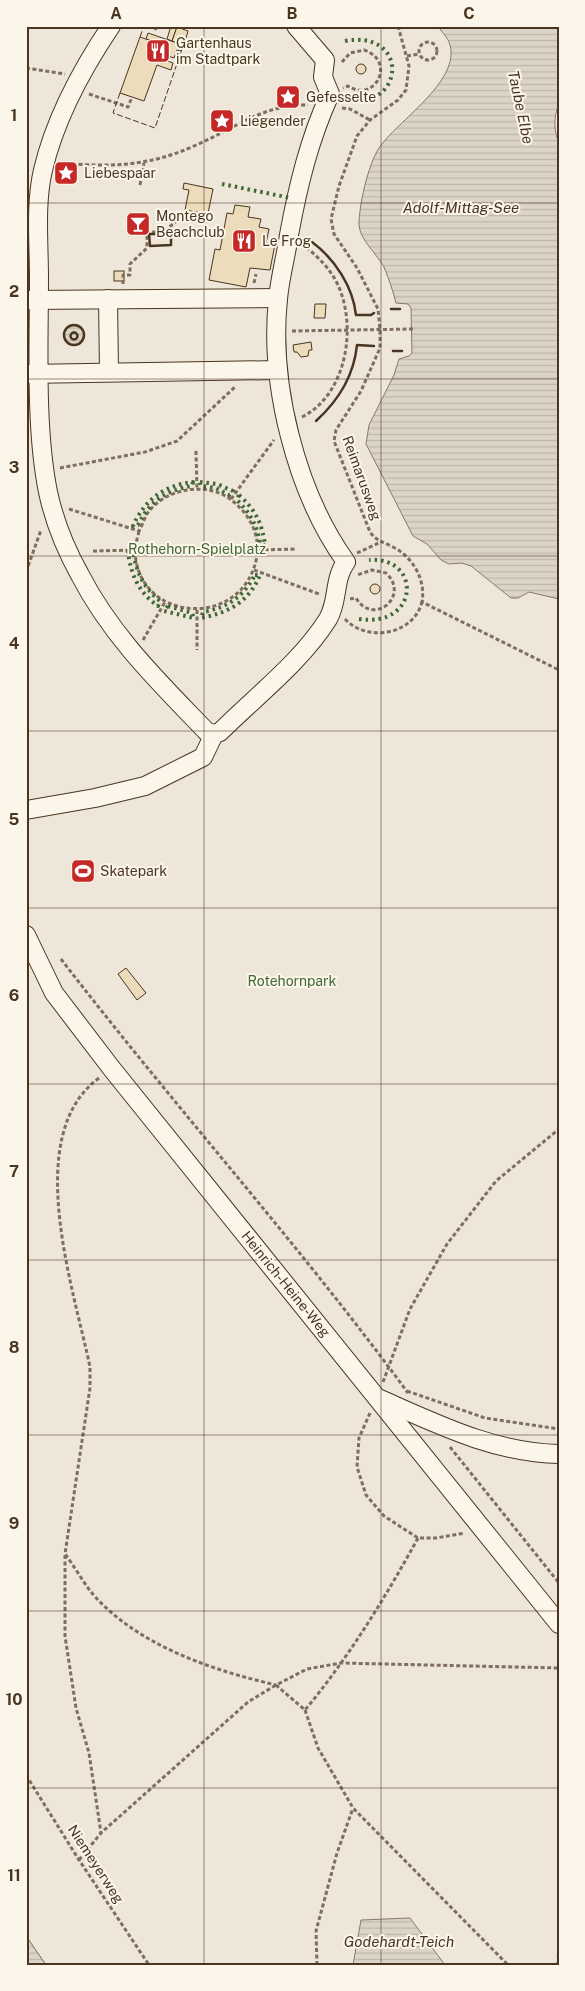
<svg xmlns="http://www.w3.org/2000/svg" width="585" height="1991" viewBox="0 0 585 1991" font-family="'Public Sans',sans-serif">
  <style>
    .park { fill: #ede6d9; stroke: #887966 }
    .water { fill: url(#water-rules); stroke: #887966 }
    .building { fill: #ecdcbc; stroke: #4a3520 }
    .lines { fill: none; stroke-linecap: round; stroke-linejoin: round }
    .minor-casing { stroke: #4a3520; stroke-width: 20 }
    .path { stroke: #7f6f5c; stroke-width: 3; stroke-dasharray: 4 2.5; stroke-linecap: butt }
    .minor { stroke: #fbf6e9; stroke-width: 18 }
    .hedge { stroke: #436837; stroke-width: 4; stroke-dasharray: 2.5 4; stroke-linecap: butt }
    .fence { stroke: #4a3520; stroke-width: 1; stroke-dasharray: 6 2.5; stroke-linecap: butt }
    .wall { stroke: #4a3520; stroke-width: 2.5 }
    .grid { fill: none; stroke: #4a3520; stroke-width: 1; stroke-opacity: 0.55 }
    .labels { text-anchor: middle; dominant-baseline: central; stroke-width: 4; stroke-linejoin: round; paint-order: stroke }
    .poi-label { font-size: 14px; fill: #4a3520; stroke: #fbf6e9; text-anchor: start }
    .street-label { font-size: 14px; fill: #4a3520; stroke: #fbf6e9 }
    .park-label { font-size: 14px; fill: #436837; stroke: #fbf6e9 }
    .water-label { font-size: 15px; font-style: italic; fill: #4a3520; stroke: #fbf6e9 }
    .neatline { fill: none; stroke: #4a3520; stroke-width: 2 }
    .grid-label { font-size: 16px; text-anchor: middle; font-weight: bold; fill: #4a3520 }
  </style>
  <defs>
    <pattern id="water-rules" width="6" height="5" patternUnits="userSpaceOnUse" patternTransform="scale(1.25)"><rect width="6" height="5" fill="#dcd4c6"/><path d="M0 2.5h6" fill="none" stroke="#beb7aa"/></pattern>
  </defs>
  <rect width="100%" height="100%" fill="#fbf6e9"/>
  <polygon class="park" points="26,26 559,26 559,1965 46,1965 26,1936"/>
  <g class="water">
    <path d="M438,26H559V105C553,117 554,131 559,143V599L529,592L518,598H511L471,566L462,563L449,564L441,560L427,544L413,536L366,444L369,425L394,375L399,359L409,356L412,353L411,308L408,304L396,303C393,291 389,279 384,267C377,254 360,240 359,225C359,205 368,165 379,148C397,121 460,82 450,45C448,37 442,33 438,26Z"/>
    <circle cx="74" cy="335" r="10"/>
    <polygon points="410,1918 445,1965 353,1965 361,1920"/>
    <polygon points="26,1936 46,1965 26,1965"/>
  </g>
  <g class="building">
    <polygon points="171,26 177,27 172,41 167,39"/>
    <polygon points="177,27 188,31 184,45 172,41"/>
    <polygon points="148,33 183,45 180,51 177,50 174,58 165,55 168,47 146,39"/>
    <polygon points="140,37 163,45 159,58 173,63 171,70 157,65 144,101 120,93"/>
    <circle cx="361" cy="69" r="5"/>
    <polygon points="184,183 213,189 206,223 200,222 202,213 185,210 189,190 183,189"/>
    <polygon points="235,205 250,207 248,217 261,219 259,227 269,229 266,243 275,244 270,270 250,268 246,287 209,280 215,249 220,250 227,213 233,214"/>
    <rect x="114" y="271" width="10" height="10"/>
    <polygon points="315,304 326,304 325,318 314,318"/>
    <polygon points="311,342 312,350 309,350 308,356 301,357 297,352 294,352 293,345"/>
    <circle cx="375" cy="589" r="5"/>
    <polygon points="126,968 146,993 137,1000 118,974"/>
  </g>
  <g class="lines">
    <defs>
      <g id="minor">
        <path d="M111,26C82,69 55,119 43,170C35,204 39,243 39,278C39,344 35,428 48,492C54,520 66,550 80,575C112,637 160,683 207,732L214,734"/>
        <polyline points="108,299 109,372"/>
        <polyline points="26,300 278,298"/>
        <polyline points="26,374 278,370"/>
        <path d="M26,810L95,798L145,786L203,757L214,734L220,732C256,696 301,662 328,619C339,600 333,580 346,562C296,492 269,384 278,299C280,277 286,256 289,235C298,186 309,140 330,94L323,77L325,60L296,26"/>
        <polyline points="26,935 54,993 112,1069 559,1624"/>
        <path d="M380,1399C437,1424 495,1453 559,1454"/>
      </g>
    </defs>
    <use href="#minor" class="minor-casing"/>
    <g class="path">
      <path d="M398,26L409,66L406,90L398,100L370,120L357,136L339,186L331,219L334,234L357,268L378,309L380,330V348L361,391L336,430L334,441L370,532C376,541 384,542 393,547C413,557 426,580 422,602L559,670"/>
      <polyline points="155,30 157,26"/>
      <circle cx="428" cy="51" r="9"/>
      <polyline points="407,56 419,54"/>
      <path d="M342,62L350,53L364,50C397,61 375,104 348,86L343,88"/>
      <polyline points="26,68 65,74"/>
      <polyline points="89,94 128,107 132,97"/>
      <polyline points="342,108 350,109 370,120"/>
      <path d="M59,163C110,167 147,167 194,146C234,129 263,104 308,105"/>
      <polyline points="140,185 144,163"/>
      <polyline points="254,283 256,274"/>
      <polyline points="123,284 123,275 130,275 130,264 147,248 147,232 164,232 183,215"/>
      <polyline points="292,331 413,329"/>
      <path d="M302,417C348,394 358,323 336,281C328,266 315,254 302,244"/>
      <polyline points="196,451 197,489"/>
      <polyline points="60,468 145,452 177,441 236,386"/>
      <polyline points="231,499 274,440"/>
      <path d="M69,509L139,531C142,526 144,519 147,514C165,487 211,480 235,503C250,516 260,535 257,556C244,631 136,623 135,550C135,544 138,537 139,531"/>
      <polyline points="258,550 297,549"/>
      <polyline points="93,551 135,550"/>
      <polyline points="357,553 381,542"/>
      <polyline points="254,570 319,594"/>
      <polyline points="26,572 41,530"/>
      <path d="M350,599L356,598C373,627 411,596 386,573L372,570L357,575"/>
      <polyline points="197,610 197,650"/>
      <path d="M345,619C366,642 413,636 422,602"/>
      <polyline points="143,640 165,602"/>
      <path d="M61,959C174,1106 298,1243 408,1393"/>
      <path d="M99,1078C21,1135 74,1289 90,1367V1388L65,1554C74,1566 82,1580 91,1592C136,1645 211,1670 276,1685"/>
      <polyline points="383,1382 410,1309 447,1244 496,1181 559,1129"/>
      <polyline points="407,1391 485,1418 559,1429"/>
      <polyline points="370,1413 359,1438 357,1467 366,1495 384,1516 418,1538 436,1538 465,1533"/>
      <polyline points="450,1447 559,1583"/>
      <path d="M418,1538C385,1598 349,1657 305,1710L276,1685L307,1669L341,1663L559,1668"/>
      <polyline points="65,1555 65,1636 76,1708 89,1753 101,1833"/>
      <polyline points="305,1710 318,1748 353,1808 508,1965"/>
      <polyline points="26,1775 79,1860 149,1965"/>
      <polyline points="79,1860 101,1833 248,1702 276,1685"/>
      <polyline points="317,1965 316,1931 337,1853 353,1808"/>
      <polyline points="558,1965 559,1940"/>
    </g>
    <use href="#minor" class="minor"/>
    <g class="hedge">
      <path d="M345,41C406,30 406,101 356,101"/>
      <polyline points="222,184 291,198"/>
      <path d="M193,482L192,486C166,490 149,502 138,525L133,526C145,499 165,485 193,482Z"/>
      <polygon points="200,482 217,484 233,491 229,495 216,488 201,486"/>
      <path d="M239,495C255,509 263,525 265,546L260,543C257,525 250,513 237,500Z"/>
      <path d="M128,552L133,553C137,573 143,587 160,601L158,606C139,593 131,575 128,552Z"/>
      <path d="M255,575H260C249,602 228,613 201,618L203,612C227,608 243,597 255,575Z"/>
      <polygon points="168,606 192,613 194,618 164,611"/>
      <path d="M359,619C420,628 422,556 369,560"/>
    </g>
    <g class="fence">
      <polyline points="140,37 144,26"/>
      <polyline points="120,93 113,113 155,128 182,49"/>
    </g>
    <g class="wall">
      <polygon points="149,234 171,234 171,245 150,246"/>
      <path d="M312,242C335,259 353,287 356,315H371L374,313"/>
      <polyline points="391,309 400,309"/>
      <circle cx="74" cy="335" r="10"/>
      <circle cx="74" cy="336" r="3.5"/>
      <polyline points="393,351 402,351"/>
      <path d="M316,421C338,401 354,375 357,345L374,346"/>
    </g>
  </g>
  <path class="grid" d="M204,26V1965M381,26V1965M26,203H559M26,379H559M26,556H559M26,731H559M26,908H559M26,1084H559M26,1260H559M26,1435H559M26,1611H559M26,1788H559"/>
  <defs>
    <symbol id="restaurant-square" viewBox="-11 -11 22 22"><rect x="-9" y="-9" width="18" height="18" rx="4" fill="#c62828" stroke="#fbf6e9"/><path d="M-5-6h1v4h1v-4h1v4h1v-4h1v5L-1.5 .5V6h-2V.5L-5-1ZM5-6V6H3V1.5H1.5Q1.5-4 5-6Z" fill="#fff"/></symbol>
    <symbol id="sight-square" viewBox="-11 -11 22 22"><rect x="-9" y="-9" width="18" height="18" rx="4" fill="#c62828" stroke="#fbf6e9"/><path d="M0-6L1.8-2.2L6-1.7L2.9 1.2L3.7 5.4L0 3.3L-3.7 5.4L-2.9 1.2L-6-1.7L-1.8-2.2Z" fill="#fff"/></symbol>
    <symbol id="bar-square" viewBox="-11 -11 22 22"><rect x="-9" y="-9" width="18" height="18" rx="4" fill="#c62828" stroke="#fbf6e9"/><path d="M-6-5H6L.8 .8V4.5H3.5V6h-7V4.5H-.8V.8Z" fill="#fff"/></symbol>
    <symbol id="stadium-square" viewBox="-11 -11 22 22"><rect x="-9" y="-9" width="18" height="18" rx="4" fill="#c62828" stroke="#fbf6e9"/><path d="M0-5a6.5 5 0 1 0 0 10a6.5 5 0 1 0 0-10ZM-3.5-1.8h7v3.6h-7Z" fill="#fff"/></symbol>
  </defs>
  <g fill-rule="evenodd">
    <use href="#restaurant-square" x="144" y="37" width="28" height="28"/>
    <use href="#sight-square" x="274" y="83" width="28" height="28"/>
    <use href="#sight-square" x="208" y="107" width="28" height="28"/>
    <use href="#sight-square" x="52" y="159" width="28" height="28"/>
    <use href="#bar-square" x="124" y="210" width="28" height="28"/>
    <use href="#restaurant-square" x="230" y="227" width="28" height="28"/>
    <use href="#stadium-square" x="69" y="857" width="28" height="28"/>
  </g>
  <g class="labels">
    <g class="poi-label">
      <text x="176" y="43">Gartenhaus<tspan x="176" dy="16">im Stadtpark</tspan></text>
      <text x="306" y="97">Gefesselte</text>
      <text x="240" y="121">Liegender</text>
      <text x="84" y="173">Liebespaar</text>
      <text x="156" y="216">Montego<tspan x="156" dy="16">Beachclub</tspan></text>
      <text x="262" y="241">Le Frog</text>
      <text x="100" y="871">Skatepark</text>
    </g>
    <g class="street-label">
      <text transform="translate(362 478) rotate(70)">Reimarusweg</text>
      <text transform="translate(286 1284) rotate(51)">Heinrich-Heine-Weg</text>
      <text transform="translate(96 1864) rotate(57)">Niemeyerweg</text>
    </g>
    <g class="park-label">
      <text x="197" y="549">Rothehorn-Spielplatz</text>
      <text x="292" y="981">Rotehornpark</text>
    </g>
    <g class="water-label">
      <text transform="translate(521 107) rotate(78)">Taube Elbe</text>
      <text x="461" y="207">Adolf-Mittag-See</text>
      <text x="399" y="1941">Godehardt-Teich</text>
    </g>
  </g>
  <rect width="585" height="1991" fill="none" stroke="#fbf6e9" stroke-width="55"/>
  <rect x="28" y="28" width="530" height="1936" class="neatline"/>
  <g class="grid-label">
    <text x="116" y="19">A</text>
    <text x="292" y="19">B</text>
    <text x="469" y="19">C</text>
    <text x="14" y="121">1</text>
    <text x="14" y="297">2</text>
    <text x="14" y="473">3</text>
    <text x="14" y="649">4</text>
    <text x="14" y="825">5</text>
    <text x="14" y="1001">6</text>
    <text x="14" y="1177">7</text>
    <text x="14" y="1353">8</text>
    <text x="14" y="1529">9</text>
    <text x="14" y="1705">10</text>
    <text x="14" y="1881">11</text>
  </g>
</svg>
